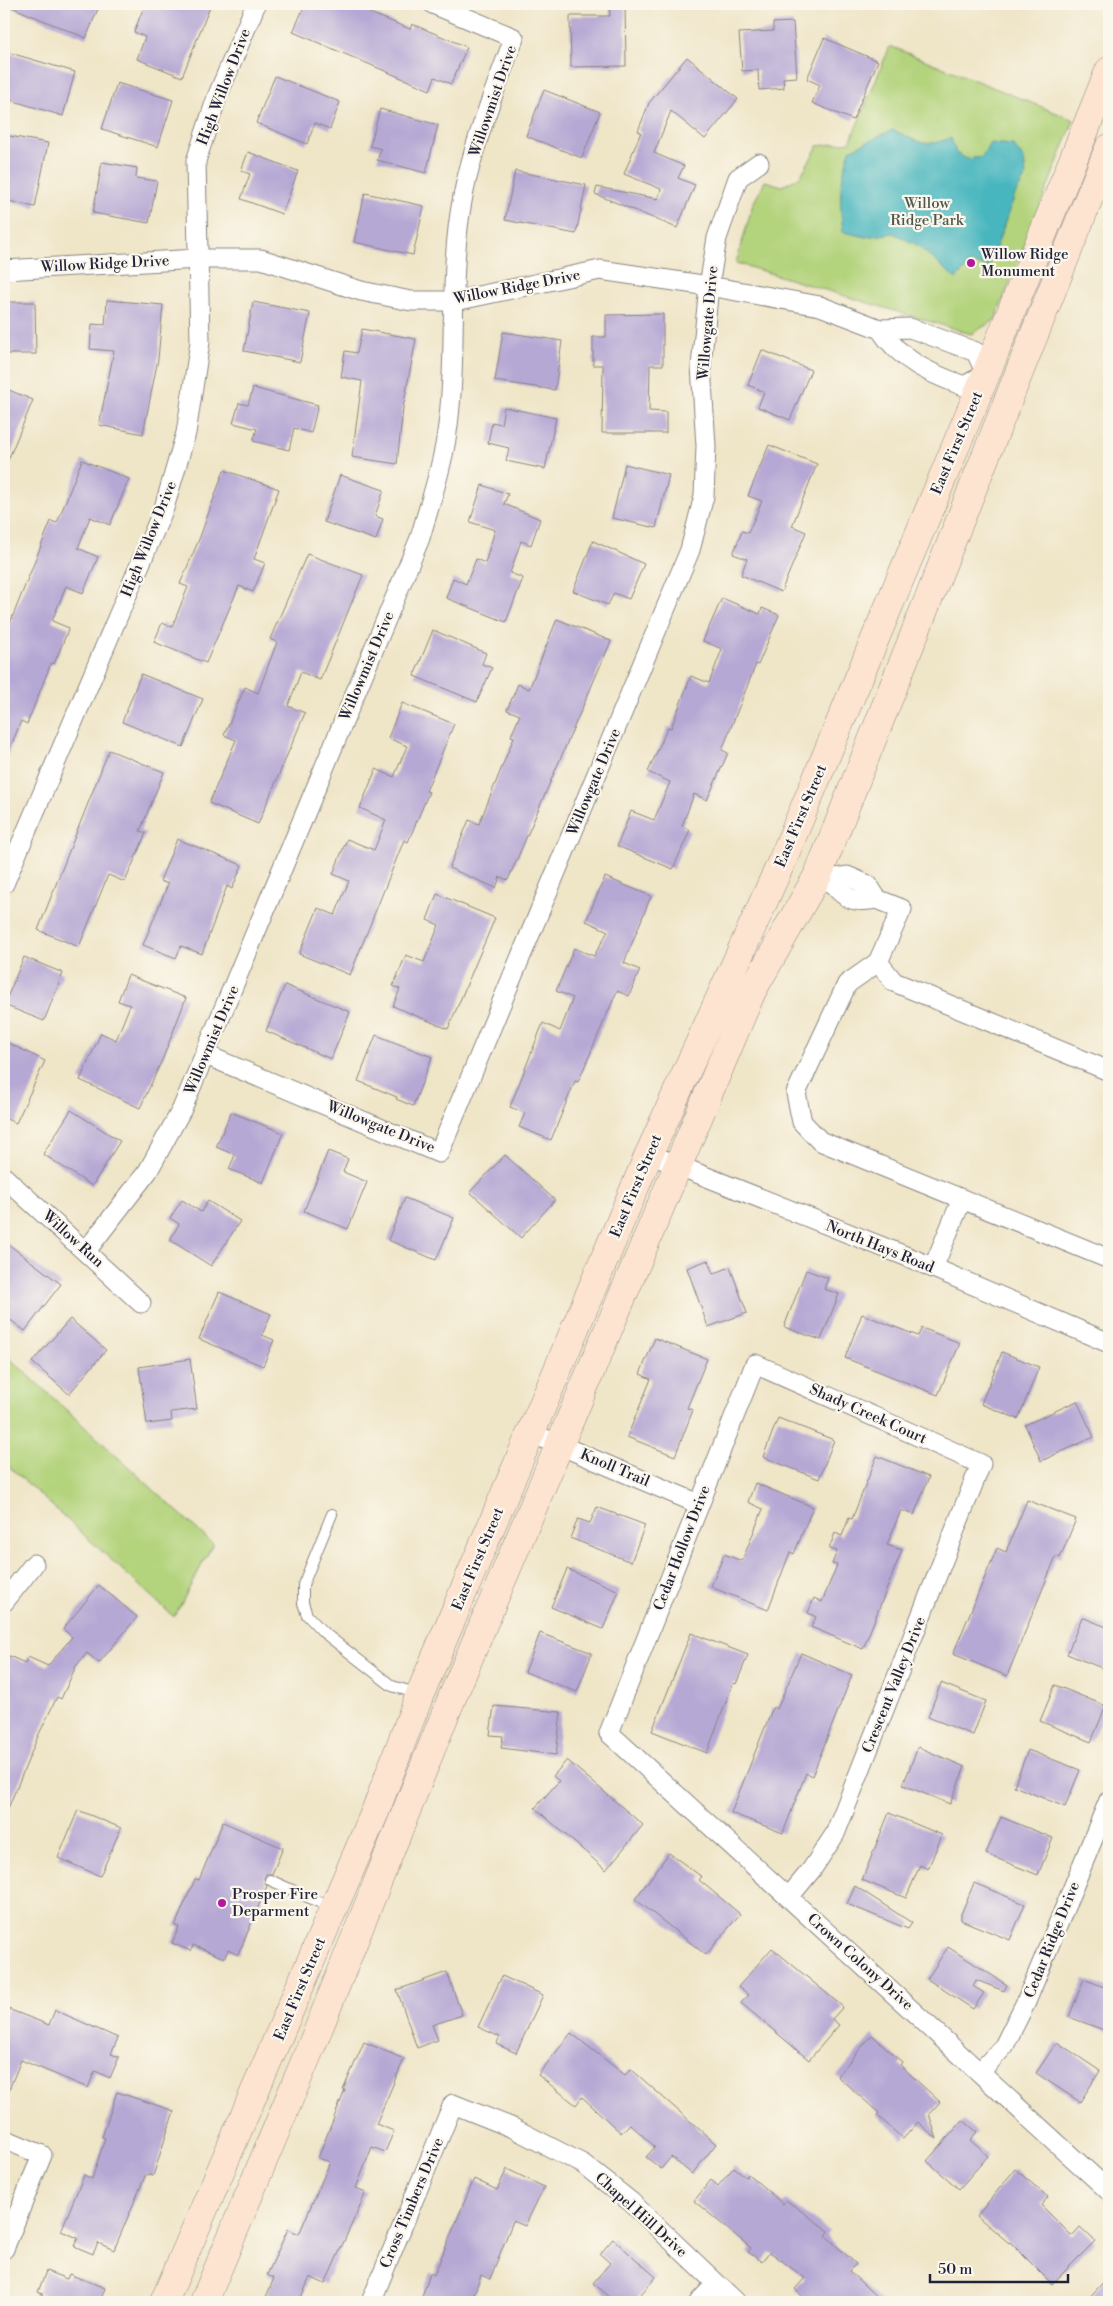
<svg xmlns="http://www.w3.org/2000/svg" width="1113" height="2306" viewBox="0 0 1113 2306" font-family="'Libre Bodoni',serif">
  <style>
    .green { fill: #b3d37b; stroke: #6a7a5b }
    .water { fill: #47b6be; stroke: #346c7c }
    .building { fill: #b6a8d4 }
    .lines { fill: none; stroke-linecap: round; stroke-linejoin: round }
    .service-casing { stroke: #888481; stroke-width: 12 }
    .minor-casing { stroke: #888481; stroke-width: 21 }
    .secondary-casing { stroke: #888481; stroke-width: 29 }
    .service { stroke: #fff; stroke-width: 10 }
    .minor { stroke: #fff; stroke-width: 19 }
    .secondary { stroke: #fde4d1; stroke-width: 28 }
    .poi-dot { fill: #b5179e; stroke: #fbf7ec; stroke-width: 2 }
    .labels { text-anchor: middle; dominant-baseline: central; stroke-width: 4.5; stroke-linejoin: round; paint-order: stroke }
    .street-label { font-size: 15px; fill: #22223b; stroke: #fbf7ec }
    .park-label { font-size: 15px; fill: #4e574e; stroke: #fbf7ec }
    .poi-label { font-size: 15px; fill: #22223b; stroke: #fbf7ec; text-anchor: start }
  </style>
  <rect width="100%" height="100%" fill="#fbf7ec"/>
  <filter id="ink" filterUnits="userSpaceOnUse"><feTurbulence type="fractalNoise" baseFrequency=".02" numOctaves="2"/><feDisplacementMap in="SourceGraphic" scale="10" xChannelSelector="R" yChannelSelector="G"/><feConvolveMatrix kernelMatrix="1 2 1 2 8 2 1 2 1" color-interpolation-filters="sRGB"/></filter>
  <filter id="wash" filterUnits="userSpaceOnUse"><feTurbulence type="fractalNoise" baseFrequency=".0096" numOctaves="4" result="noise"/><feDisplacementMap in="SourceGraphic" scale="20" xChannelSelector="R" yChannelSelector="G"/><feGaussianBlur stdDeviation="1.12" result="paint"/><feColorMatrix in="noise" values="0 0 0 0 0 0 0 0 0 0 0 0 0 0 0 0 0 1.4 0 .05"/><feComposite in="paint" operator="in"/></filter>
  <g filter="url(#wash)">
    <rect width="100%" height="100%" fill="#efe5c7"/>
    <g class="green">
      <polygon points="890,46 1074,120 995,320 971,334 736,263 753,204 765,181 782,186 800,177 818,146 850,142"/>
      <polygon points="4,1353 213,1544 174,1617 4,1462"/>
    </g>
    <path class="water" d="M892,130C921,141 918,149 951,138L956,153L967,159L982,157L990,143L1013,145L1024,159L1026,176L1015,195L989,267L971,263L956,279L917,245L893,233L866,237L843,232C839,197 839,184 850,150Z"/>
    <g id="blocks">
      <g class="building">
        <polygon points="4,4 100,4 86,38"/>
        <polygon points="145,4 211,4 182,77 137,59 145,37 134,32"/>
        <polygon points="312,4 348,4 410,29 412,24 467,47 451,84 435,77 430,90 293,32 304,7 310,9"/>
        <polygon points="609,4 625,4 626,66 571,67 570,16 610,16"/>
        <polygon points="793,22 797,77 783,78 784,88 759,90 758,70 742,71 739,33 773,31 773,23"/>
        <polygon points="824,38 878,61 853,120 812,103 820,85 807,79"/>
        <polygon points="7,52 75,72 63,116 4,98 4,63"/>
        <polygon points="687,57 738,99 705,139 671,111 654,153 684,166 678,178 695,185 677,228 595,194 597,187 658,199 661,189 624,174 641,132 638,131 649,103"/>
        <polygon points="275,76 340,102 330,129 315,123 307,144 256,123"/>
        <polygon points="117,83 173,100 158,147 102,129"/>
        <polygon points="544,90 600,112 582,158 526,136"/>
        <polygon points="380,109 438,125 426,173 377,160 381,149 370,146"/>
        <polygon points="4,135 48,143 35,207 4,200"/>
        <polygon points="248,152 298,171 282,214 241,199 250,174 241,171"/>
        <polygon points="102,162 137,168 136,178 157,181 149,223 93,213"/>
        <polygon points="515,171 586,185 576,234 505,220"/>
        <polygon points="365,193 424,206 413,255 354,242"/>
        <polygon points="107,300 163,305 158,359 143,434 99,425 114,351 90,349 92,324 105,325"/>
        <polygon points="4,302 35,302 36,354 4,354"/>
        <polygon points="253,302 310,313 300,362 244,351"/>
        <polygon points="663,314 663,365 650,365 649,411 666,412 666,433 602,433 603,365 593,365 593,337 606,337 606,315"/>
        <polygon points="362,329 416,339 403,408 397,464 352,457 362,381 341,377 345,351 357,353"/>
        <polygon points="503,332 562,341 555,390 495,381"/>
        <polygon points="762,350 811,370 790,420 758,407 764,392 748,385"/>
        <polygon points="4,388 33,400 4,470"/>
        <polygon points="253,388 318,405 311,433 294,428 289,450 253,441 257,429 233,423 239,403 248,405"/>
        <polygon points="504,407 556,418 545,469 506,461 509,448 488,443 492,422 501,424"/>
        <polygon points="769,445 817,464 792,526 806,532 781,592 741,575 747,559 733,554 742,531 748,533 762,501 748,496"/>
        <polygon points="82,460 129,479 110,525 90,517 78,548 98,557 83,593 66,586 52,621 69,628 54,664 51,663 27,724 21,721 4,763 4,638 51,521 57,523"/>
        <polygon points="625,464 669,475 656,528 612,518"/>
        <polygon points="224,470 279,489 254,559 265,563 253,592 239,586 206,663 154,642 162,623 172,627 188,587 180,584 200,537"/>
        <polygon points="340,475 384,490 375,516 383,519 376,540 324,522"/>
        <polygon points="482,485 508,494 504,504 540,519 531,545 521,541 510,573 523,578 506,622 446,598 453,578 466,584 476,559 485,563 495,530 470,522"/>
        <polygon points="593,541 644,564 629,599 614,593 608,605 573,591"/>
        <polygon points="307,554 363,575 320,680 301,672 288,706 305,713 258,824 209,803 236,740 224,735 245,687 258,693 277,642 270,639"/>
        <polygon points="722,598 760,614 762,608 779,615 758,665 756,664 722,750 728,753 707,800 694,794 682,826 690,830 673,869 617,846 631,811 654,820 670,782 648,772 668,727 671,728 691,676 709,683 722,649 703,641"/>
        <polygon points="557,619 611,641 508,880 500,877 496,888 449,868 469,820 479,824 514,737 511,736 520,715 507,710 518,684 529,689"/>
        <polygon points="433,630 486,653 482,664 492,668 477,702 414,676"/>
        <polygon points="141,674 203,699 183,747 122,722"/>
        <polygon points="402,703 454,724 426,791 429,792 408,842 404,840 350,975 299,954 318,908 335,915 349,881 333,874 347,839 374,850 386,820 360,808 376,769 394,777 407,746 388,738"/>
        <polygon points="109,750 164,772 140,831 146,833 125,882 108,875 79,947 38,930"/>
        <polygon points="177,839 242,865 232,889 227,886 202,954 181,946 176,958 143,945 168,884 160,881"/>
        <polygon points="605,877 651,896 624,963 640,970 629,996 617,991 578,1082 575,1081 551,1140 519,1127 525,1113 510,1107 543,1023 560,1031 573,998 556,991 574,948 594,956 608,931 586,921"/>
        <polygon points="437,894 495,918 448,1029 393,1006 400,989 393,986 406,955 424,962 439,925 427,920"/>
        <polygon points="24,957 63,973 44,1021 4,1005"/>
        <polygon points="128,975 186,998 163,1058 140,1108 80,1080 101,1033 116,1040 130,1005 118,1001"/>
        <polygon points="285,985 350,1012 331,1059 266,1031"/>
        <polygon points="376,1035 432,1057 413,1106 396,1099 397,1097 358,1081"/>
        <polygon points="4,1041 45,1061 16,1123 4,1118"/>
        <polygon points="71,1110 120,1141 92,1186 43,1154"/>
        <polygon points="231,1112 283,1133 263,1183 229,1169 235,1155 216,1147"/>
        <polygon points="328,1151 348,1159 343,1172 367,1182 348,1229 304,1211"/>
        <polygon points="505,1155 555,1200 521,1238 470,1192"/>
        <polygon points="405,1198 454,1218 436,1260 388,1240"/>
        <polygon points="182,1200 201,1212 208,1201 240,1221 211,1266 170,1240 179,1224 170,1218"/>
        <polygon points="4,1241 61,1284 25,1331 4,1315"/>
        <polygon points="708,1260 713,1274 730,1267 747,1313 708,1327 687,1268"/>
        <polygon points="806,1270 828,1278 824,1289 839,1294 821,1340 784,1327"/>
        <polygon points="219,1292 271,1314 262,1335 274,1340 263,1366 199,1339"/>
        <polygon points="862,1314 918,1336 922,1328 960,1343 938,1395 845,1358"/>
        <polygon points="70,1319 106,1350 69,1394 32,1362"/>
        <polygon points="655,1338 707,1359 687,1408 693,1410 675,1456 627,1437 651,1379 640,1374"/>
        <polygon points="1002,1352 1039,1367 1018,1419 981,1404"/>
        <polygon points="190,1359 197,1409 171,1412 172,1421 147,1424 139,1367"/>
        <polygon points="1077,1401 1094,1437 1041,1461 1025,1425"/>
        <polygon points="778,1418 834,1440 819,1479 763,1457"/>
        <polygon points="877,1456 929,1477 914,1515 901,1510 887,1545 902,1550 863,1649 811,1627 816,1617 808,1613 814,1598 822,1602 837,1565 832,1564 837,1551 829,1549 835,1533 842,1536 849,1518 852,1519"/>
        <polygon points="755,1483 813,1507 794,1554 790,1552 768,1610 711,1587 724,1554 742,1561 763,1509 748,1502"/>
        <polygon points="1027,1500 1076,1519 1060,1558 1056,1556 1007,1676 953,1654 997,1548 1006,1552"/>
        <polygon points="597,1507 645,1525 631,1562 570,1538 578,1519 590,1523"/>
        <polygon points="567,1569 619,1591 603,1629 551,1607"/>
        <polygon points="99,1585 137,1617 99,1663 87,1653 76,1666 61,1699 57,1697 39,1734 4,1818 4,1667 9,1656 25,1663 28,1657 48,1666 72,1637 63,1629"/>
        <polygon points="1082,1617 1109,1628 1109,1671 1067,1654"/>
        <polygon points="540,1633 592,1653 577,1692 525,1672"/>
        <polygon points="691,1633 748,1655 736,1684 733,1683 707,1753 652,1731"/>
        <polygon points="801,1653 852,1675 812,1776 806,1773 783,1833 731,1813 773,1707 777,1709"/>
        <polygon points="941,1683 986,1701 973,1735 928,1717"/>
        <polygon points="1055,1685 1106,1706 1091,1742 1040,1721"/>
        <polygon points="494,1706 561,1712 556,1755 501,1748 503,1736 490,1735"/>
        <polygon points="918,1747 965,1767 950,1804 903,1785"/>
        <polygon points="1028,1750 1080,1770 1065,1807 1014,1786"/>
        <polygon points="567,1760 643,1825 606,1870 535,1808 559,1781 553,1776"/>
        <polygon points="78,1810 121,1828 100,1876 58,1858"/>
        <polygon points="889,1813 942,1835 928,1869 920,1865 906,1898 862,1880"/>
        <polygon points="1001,1817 1053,1838 1038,1875 986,1854"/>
        <polygon points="223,1822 283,1848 272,1874 266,1874 264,1878 267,1886 238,1955 228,1950 224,1958 193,1945 191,1951 172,1943 179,1927 175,1926 195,1879 199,1880"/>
        <polygon points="669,1853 702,1877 699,1880 740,1914 706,1955 635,1899"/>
        <polygon points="974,1883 1025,1904 1010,1940 961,1920 961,1914"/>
        <polygon points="855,1886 912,1923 908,1929 847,1904"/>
        <polygon points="948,1947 1007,1985 1004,1991 976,1980 973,1986 984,1993 973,2009 927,1979"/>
        <polygon points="772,1948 843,2007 832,2019 839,2025 809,2060 741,2003 748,1995 738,1987"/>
        <polygon points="447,1972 462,2015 432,2025 438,2040 417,2048 397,1990"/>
        <polygon points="502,1976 543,1995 516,2053 496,2044 500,2037 478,2027"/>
        <polygon points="1084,1979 1109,1989 1109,2032 1069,2017"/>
        <polygon points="8,2009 49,2025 55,2010 118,2038 111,2054 119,2057 110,2078 95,2071 88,2088 21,2060 4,2102 4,2019"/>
        <polygon points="571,2033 625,2075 631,2069 716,2144 692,2174 671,2157 661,2169 646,2157 655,2147 630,2124 621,2133 582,2097 576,2105 538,2075"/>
        <polygon points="872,2035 902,2062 900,2065 940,2102 929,2114 937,2139 918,2122 903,2139 877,2115 879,2113 837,2076"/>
        <polygon points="364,2042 404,2059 376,2124 394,2131 385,2152 372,2147 356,2188 366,2192 325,2284 310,2277 299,2302 264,2302 274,2278 267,2275 288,2229 299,2234 330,2162 318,2158 345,2090 343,2090"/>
        <polygon points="1057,2042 1100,2071 1080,2102 1036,2073"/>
        <polygon points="117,2092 174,2111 153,2176 146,2174 114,2250 98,2243 93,2254 74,2246 78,2238 61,2231 84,2175 92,2179 105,2138 102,2137"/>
        <polygon points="963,2120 977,2132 970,2140 988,2156 959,2189 927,2161"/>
        <polygon points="734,2167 746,2177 748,2174 783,2204 786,2200 829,2231 826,2236 856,2264 849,2271 882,2302 808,2302 795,2289 805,2278 770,2252 762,2262 748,2252 751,2248 694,2201 711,2180 718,2186"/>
        <polygon points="507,2169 544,2187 525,2226 513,2221 490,2279 481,2275 471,2302 420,2302 430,2273 434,2275 474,2179 497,2190"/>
        <polygon points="1015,2169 1048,2197 1041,2205 1072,2236 1080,2227 1095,2241 1052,2284 1010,2242 1009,2243 977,2216"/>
        <polygon points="613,2239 656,2277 634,2302 616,2302 593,2283 610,2263 600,2254"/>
        <polygon points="46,2271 67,2279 69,2274 105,2288 100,2302 40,2302 43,2294 38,2292"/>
        <polygon points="1109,2276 1109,2302 1085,2302"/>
      </g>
    </g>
  </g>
  <g filter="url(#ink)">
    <use href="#blocks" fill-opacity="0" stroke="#888481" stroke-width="1"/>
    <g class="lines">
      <defs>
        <g id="service">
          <polyline points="332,1514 303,1585 303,1603 307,1615 323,1632 392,1686 419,1694"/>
          <polyline points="270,1880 332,1908"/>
        </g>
        <g id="minor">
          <path d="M4,270L198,259H261L361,291L411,301H455L600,270L709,286L820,306L880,329L910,328L976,352L986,374L964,386C929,373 901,361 880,329"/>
          <polyline points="818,875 829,879 847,876 868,885 877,899 902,909 878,962 847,984 796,1093 802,1122 820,1141 1109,1259"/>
          <path d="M829,879C843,898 853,904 877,899"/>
          <polyline points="4,884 164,508 186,433 200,342 196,161 217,97 256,4"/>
          <polyline points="878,962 894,982 1109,1071"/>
          <polyline points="206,1055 439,1153 690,550 704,496 706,446 701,366 709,286 717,238 738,178 759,163"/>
          <polyline points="649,1154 908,1257 1109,1343"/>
          <polyline points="4,1177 141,1303"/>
          <path d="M86,1251L148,1171L182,1109L420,538C429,506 441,472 446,439C459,359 447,276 463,196C474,141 495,90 514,38L433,4"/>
          <polyline points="933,1268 962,1199"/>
          <polyline points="531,1433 699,1504"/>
          <polyline points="4,1602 34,1564"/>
          <polyline points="789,1897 812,1869 835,1834 981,1464 755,1364 609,1733 1109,2191"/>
          <polyline points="980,2072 1004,2046 1026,2002 1109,1800"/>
          <polyline points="4,2139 42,2155 4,2249"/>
          <polyline points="371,2302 453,2104 513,2128 583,2164 631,2202 736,2302"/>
          <polyline points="699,2302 716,2284"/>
        </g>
        <g id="secondary">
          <polyline points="164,2302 375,1812 420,1694 649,1154 782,861 986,374 1109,71"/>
          <polyline points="204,2302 316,2035 449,1705 752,991 818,875 1109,148"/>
        </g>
      </defs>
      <use href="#service" class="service-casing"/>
      <use href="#minor" class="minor-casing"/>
      <use href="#secondary" class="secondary-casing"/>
      <use href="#service" class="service"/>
      <use href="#minor" class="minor"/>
      <use href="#secondary" class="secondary"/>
    </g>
  </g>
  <g class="poi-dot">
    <circle cx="971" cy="263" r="5"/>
    <circle cx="222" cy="1903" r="5"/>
  </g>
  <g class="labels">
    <g class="street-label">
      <text transform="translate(224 87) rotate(-69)">High Willow Drive</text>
      <text transform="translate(493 101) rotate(-71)">Willowmist Drive</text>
      <text transform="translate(105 264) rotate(-3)">Willow Ridge Drive</text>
      <text transform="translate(517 287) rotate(-11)">Willow Ridge Drive</text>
      <text transform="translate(708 323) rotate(-85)">Willowgate Drive</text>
      <text transform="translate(957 443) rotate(-67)">East First Street</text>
      <text transform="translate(149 539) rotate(-68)">High Willow Drive</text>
      <text transform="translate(367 666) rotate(-67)">Willowmist Drive</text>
      <text transform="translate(594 782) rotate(-67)">Willowgate Drive</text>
      <text transform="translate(801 816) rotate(-67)">East First Street</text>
      <text transform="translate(212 1040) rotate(-67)">Willowmist Drive</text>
      <text transform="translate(381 1127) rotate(22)">Willowgate Drive</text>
      <text transform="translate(636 1186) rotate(-67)">East First Street</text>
      <text transform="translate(73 1239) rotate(42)">Willow Run</text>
      <text transform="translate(880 1247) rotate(22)">North Hays Road</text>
      <text transform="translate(868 1414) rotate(24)">Shady Creek Court</text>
      <text transform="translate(615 1468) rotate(23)">Knoll Trail</text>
      <text transform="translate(682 1548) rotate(-69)">Cedar Hollow Drive</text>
      <text transform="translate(478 1559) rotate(-67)">East First Street</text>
      <text transform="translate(894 1685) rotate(-68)">Crescent Valley Drive</text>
      <text transform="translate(1052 1940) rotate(-68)">Cedar Ridge Drive</text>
      <text transform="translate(860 1962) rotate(42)">Crown Colony Drive</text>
      <text transform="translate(300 1989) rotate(-67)">East First Street</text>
      <text transform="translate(412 2203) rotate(-67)">Cross Timbers Drive</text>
      <text transform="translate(641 2215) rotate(42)">Chapel Hill Drive</text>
    </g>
    <g class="park-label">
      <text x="927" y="203">Willow<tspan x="927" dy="17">Ridge Park</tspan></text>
    </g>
    <g class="poi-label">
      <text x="981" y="254">Willow Ridge<tspan x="981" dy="17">Monument</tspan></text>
      <text x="232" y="1894">Prosper Fire<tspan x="232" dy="17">Deparment</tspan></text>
    </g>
  </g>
  <rect width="1113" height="2306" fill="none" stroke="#fbf7ec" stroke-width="20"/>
  <path d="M930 2274v8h138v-8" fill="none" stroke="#22223b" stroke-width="2.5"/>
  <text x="938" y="2274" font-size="15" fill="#22223b" stroke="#fbf7ec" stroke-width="4" paint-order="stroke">50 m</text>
</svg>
